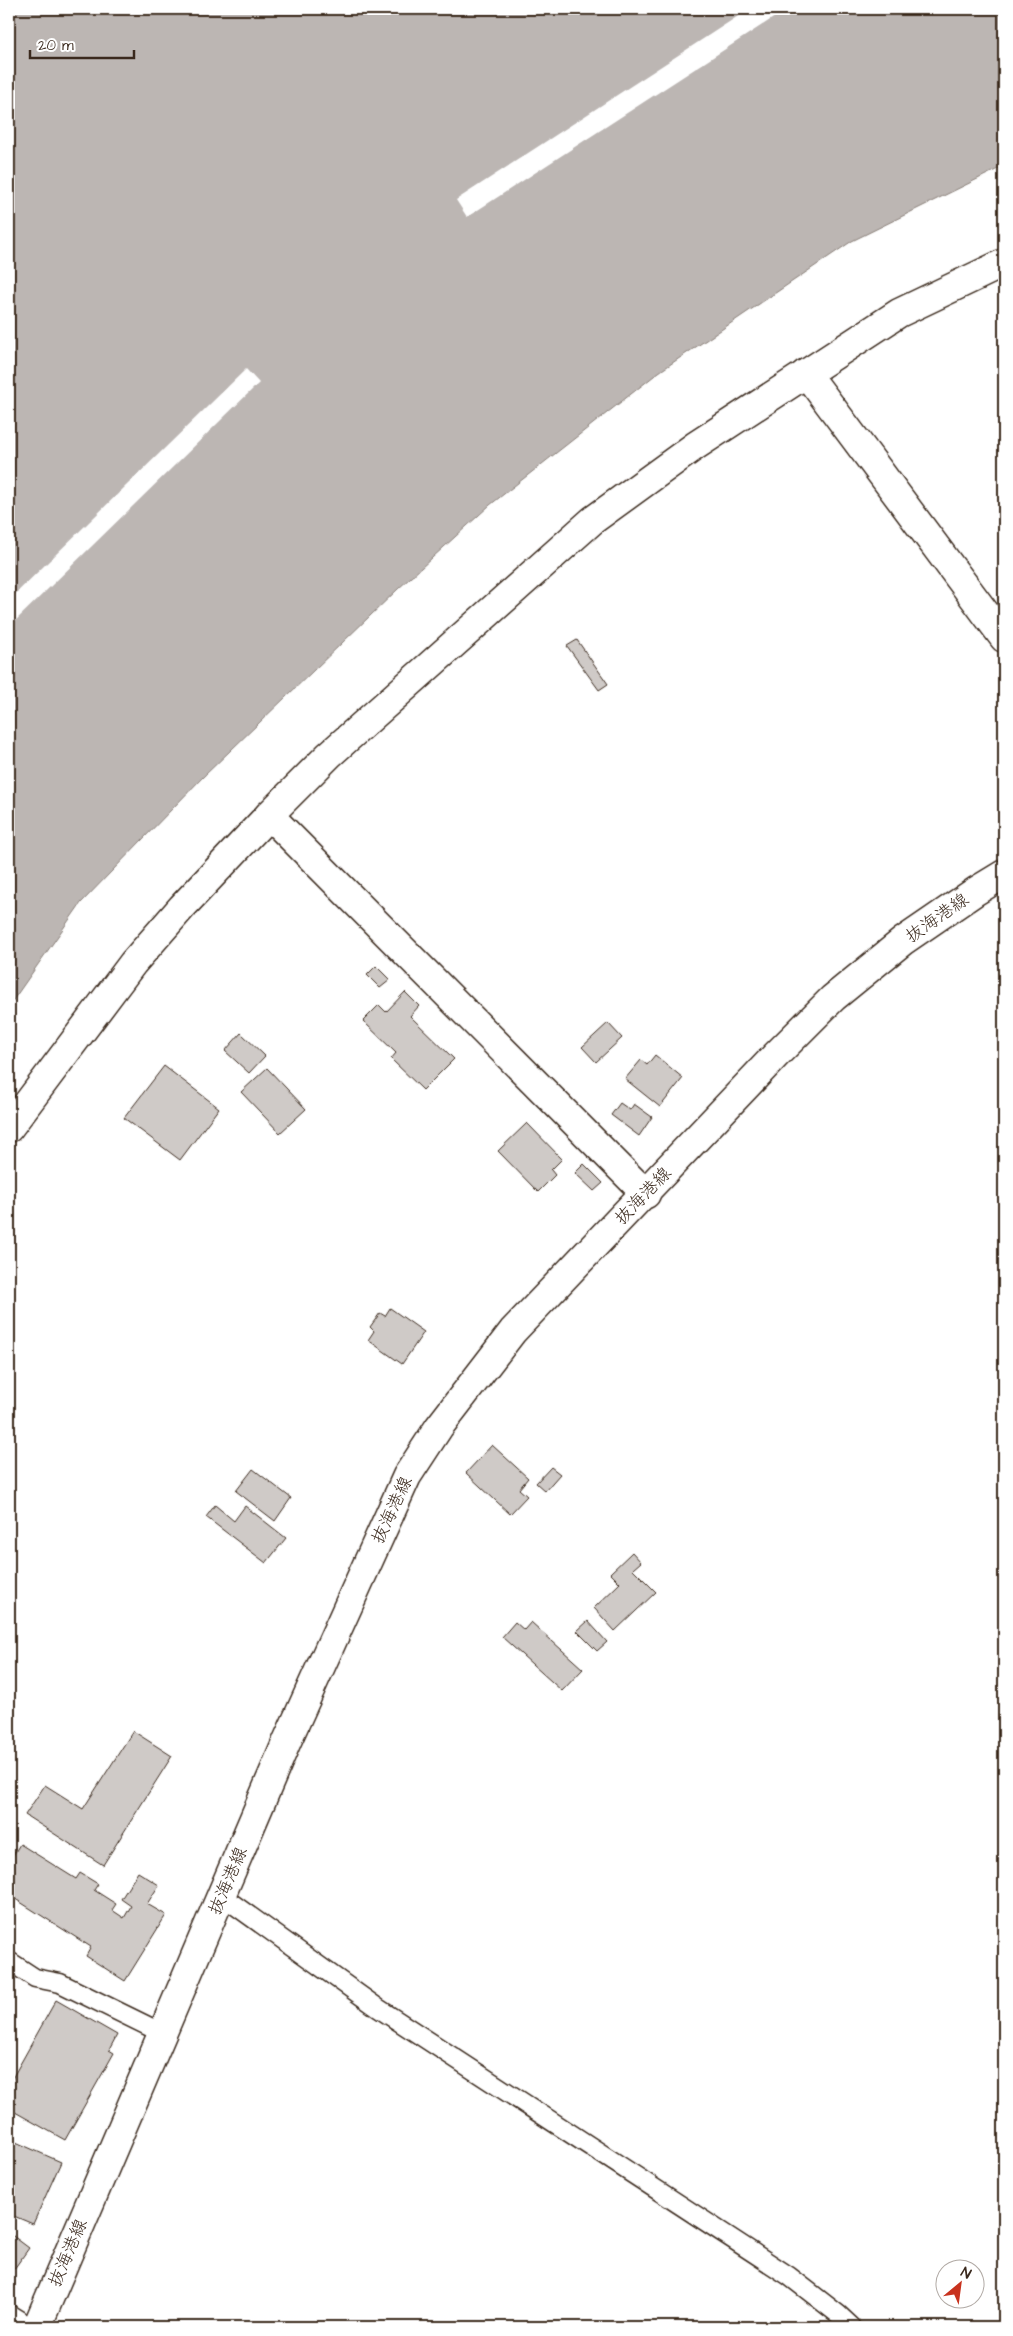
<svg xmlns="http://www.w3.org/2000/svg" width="1013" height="2336" viewBox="0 0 1013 2336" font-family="'Architects Daughter','Klee One',sans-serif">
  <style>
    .water { fill: #bcb6b3; stroke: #887e77 }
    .pier { fill: #fff }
    .building { fill: #cfcac7; stroke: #3b2a1e }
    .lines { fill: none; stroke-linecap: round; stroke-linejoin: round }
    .service-casing { stroke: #3b2a1e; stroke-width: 21 }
    .minor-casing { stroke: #3b2a1e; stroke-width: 31 }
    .secondary-casing { stroke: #3b2a1e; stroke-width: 31 }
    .service { stroke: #fff; stroke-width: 18 }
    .minor { stroke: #fff; stroke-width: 28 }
    .secondary { stroke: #fff; stroke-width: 28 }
    .labels { text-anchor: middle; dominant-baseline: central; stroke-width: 4.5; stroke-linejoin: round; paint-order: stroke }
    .street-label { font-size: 18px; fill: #3b2a1e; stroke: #fff }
  </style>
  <rect width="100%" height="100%" fill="#fff"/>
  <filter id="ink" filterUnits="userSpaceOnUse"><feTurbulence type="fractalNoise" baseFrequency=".02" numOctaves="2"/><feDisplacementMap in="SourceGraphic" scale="10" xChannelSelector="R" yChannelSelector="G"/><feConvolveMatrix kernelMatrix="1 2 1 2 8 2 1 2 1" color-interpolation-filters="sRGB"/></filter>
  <g filter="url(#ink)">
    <polygon class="water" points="9,9 1004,9 1004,166 852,241 659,372 490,505 398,589 203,777 81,903 9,1006"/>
    <g class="pier">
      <polygon points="749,9 787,9 467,217 456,200"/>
      <polygon points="246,369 259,383 9,627 9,600"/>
    </g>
    <g class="building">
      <polygon points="577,640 608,684 599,690 567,646"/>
      <polygon points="376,966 390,980 380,988 367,975"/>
      <polygon points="405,992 419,1006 410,1016 454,1059 423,1090 391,1059 396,1053 363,1021 379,1005 386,1012"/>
      <polygon points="608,1023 622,1038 596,1062 582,1047"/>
      <polygon points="241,1033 265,1056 249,1073 225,1051"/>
      <polygon points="655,1055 683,1078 660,1107 625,1079 641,1060 647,1065"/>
      <polygon points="164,1066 219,1108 180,1160 124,1118"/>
      <polygon points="267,1068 306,1109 280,1133 241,1092"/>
      <polygon points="620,1103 630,1110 634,1104 652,1117 639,1136 611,1115"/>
      <polygon points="527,1123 562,1159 551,1170 555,1175 538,1192 498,1151"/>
      <polygon points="584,1164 603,1183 594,1191 575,1173"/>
      <polygon points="390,1308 424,1332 402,1364 368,1340 374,1331 370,1327 380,1313 385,1316"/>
      <polygon points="492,1445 528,1478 519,1489 527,1496 510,1514 466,1473"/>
      <polygon points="551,1467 560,1474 545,1491 536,1483"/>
      <polygon points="253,1469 291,1498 275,1521 236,1491"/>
      <polygon points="215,1505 234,1521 245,1506 286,1538 266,1563 206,1517"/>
      <polygon points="632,1552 641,1562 633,1569 656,1592 615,1631 594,1608 620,1583 610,1573"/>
      <polygon points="588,1621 607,1642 597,1651 577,1631"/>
      <polygon points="515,1622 524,1630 531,1622 583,1669 562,1691 502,1637"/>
      <polygon points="133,1731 172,1756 103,1865 25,1815 45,1785 83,1809"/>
      <polygon points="20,1844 76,1879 80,1873 98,1884 94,1890 116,1904 112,1910 124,1918 131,1906 121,1899 138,1872 159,1885 147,1904 166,1915 125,1981 86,1956 91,1947 9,1895 9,1862"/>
      <polygon points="56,2000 117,2035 109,2050 114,2053 65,2140 15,2112 9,2122 9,2084"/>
      <polygon points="9,2139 61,2162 33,2224 9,2214 9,2167 15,2152 9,2149"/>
      <polygon points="9,2233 29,2248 14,2269 9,2265"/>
    </g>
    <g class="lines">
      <defs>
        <g id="service">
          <polyline points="222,1896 378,2008 789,2276 838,2314 852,2327"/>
          <polyline points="9,1961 35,1978 60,1983 162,2033"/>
          <polyline points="9,2314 30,2327"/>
        </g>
        <g id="minor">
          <polyline points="806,373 1004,638"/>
          <polyline points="9,1128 133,963 182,907 269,815"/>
          <polyline points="646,1194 269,815 329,755 593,520 695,446 899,313 1004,263"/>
        </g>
        <polyline id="secondary" points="37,2327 287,1741 407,1476 439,1427 513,1331 776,1055 833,998 903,941 976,891 1004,874"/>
      </defs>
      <use href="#service" class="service-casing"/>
      <use href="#minor" class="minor-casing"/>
      <use href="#secondary" class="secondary-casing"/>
      <use href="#service" class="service"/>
      <use href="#minor" class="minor"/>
      <use href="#secondary" class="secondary"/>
    </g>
  </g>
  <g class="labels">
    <g class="street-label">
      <text transform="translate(937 918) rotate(-35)">抜海港線</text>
      <text transform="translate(643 1196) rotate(-46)">抜海港線</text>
      <text transform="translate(392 1510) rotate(-65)">抜海港線</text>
      <text transform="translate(228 1881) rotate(-67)">抜海港線</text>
      <text transform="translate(68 2253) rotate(-67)">抜海港線</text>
    </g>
  </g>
  <rect width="1013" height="2336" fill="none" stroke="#fff" stroke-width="30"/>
  <rect x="15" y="15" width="983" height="2306" fill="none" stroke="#3b2a1e" stroke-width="2" filter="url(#ink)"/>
  <g transform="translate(960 2284) rotate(29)"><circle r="24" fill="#ffffff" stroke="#b1aaa5"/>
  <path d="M0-4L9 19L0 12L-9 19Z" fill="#c8321e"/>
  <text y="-8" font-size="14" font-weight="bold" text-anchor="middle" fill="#3b2a1e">N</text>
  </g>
  <path d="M30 50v8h104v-8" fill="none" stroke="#3b2a1e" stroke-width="2.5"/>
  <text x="38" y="50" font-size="15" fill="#3b2a1e" stroke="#ffffff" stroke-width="4" paint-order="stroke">20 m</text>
</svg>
